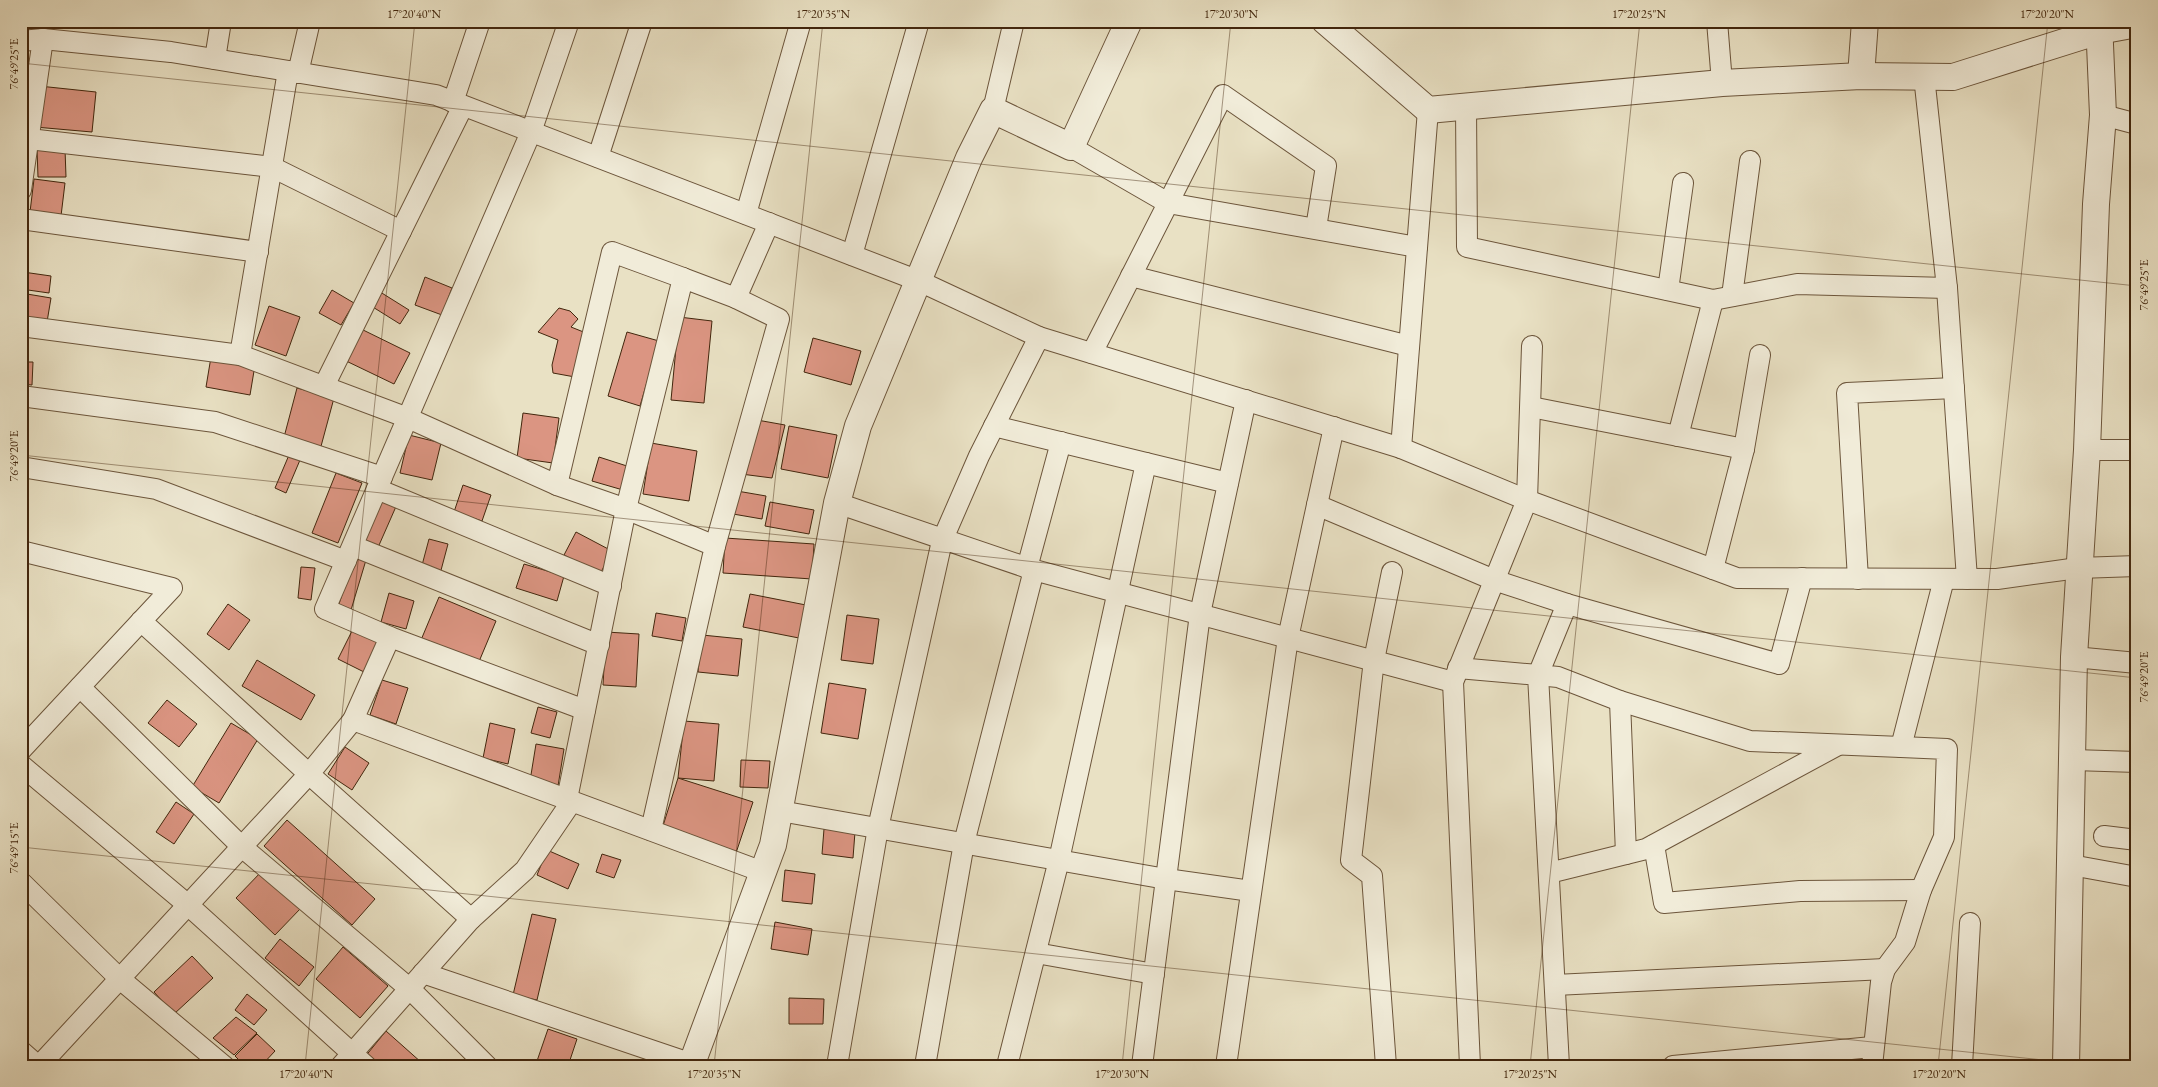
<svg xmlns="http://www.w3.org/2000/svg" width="2158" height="1087" viewBox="0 0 2158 1087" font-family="'EB Garamond',serif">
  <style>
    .building { fill: #db9582; stroke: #42260d }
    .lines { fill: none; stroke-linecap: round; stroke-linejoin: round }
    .minor-casing { stroke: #6c553b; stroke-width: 22 }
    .tertiary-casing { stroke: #6c553b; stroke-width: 28 }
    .minor { stroke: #f1ecd9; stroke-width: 20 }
    .tertiary { stroke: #f1ecd9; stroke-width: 26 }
    .ticks { fill: none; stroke: #42260d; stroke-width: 1; stroke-opacity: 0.45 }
    .neatline { fill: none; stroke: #42260d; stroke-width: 2 }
    .ticks-label { font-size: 12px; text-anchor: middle; fill: #42260d }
  </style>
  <rect width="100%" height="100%" fill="#e9e1c4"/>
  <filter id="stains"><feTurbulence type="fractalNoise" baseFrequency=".004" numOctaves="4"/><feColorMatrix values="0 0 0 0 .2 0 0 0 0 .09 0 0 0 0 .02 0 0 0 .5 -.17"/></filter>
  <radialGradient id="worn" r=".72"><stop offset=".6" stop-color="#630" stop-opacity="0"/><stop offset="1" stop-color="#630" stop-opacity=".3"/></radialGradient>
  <g class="building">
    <polygon points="39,86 96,92 92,132 35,127"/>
    <polygon points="37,149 65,149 66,177 38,177"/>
    <polygon points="34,179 65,183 61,216 30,212"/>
    <polygon points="23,272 51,276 49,293 21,289"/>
    <polygon points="425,277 452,288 442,315 415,305"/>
    <polygon points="332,290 354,303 341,325 319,313"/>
    <polygon points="377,290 409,310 400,324 368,304"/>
    <polygon points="21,293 51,298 47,322 21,318"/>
    <polygon points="269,306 300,317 286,356 255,345"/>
    <polygon points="559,308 570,311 578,319 571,327 586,333 575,377 553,373 552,365 558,340 538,332"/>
    <polygon points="679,317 712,321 704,403 671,400"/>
    <polygon points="357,327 410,353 394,384 342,359"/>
    <polygon points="627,332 659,341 640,406 608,396"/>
    <polygon points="813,338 861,351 851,385 804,372"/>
    <polygon points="211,357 255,365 250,395 206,387"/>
    <polygon points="21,362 33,362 32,385 21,384"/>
    <polygon points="297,388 334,398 320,450 283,441"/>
    <polygon points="523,413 559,418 553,463 517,458"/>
    <polygon points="757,420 785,425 772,478 741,474"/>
    <polygon points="789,426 837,435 828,478 781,469"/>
    <polygon points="409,435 441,443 432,480 400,473"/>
    <polygon points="651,443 697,451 689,501 643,494"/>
    <polygon points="289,455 300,460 286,493 275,488"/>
    <polygon points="599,457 630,467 623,490 592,481"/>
    <polygon points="336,473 362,483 338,543 312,533"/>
    <polygon points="463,485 491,495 482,521 454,512"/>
    <polygon points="737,491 766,496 762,519 733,514"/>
    <polygon points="381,494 398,502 376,552 358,544"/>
    <polygon points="770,502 814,510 809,534 765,526"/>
    <polygon points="576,532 612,551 600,574 564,555"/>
    <polygon points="725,538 814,544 812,579 723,573"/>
    <polygon points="429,539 448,544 440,574 421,569"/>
    <polygon points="354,558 366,560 351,610 338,607"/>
    <polygon points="524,564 564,576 557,601 516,588"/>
    <polygon points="301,567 315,568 311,600 298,598"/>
    <polygon points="389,593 414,601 406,629 381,622"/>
    <polygon points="750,594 811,606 804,639 743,627"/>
    <polygon points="439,597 496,621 478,664 421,640"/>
    <polygon points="228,604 250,620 229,650 207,634"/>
    <polygon points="656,613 686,618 682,641 652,636"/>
    <polygon points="847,615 879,619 873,664 841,660"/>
    <polygon points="354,627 380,640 364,672 338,659"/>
    <polygon points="606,632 639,634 636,687 603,685"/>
    <polygon points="702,635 742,639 738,676 698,672"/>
    <polygon points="257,660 315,695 301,720 242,686"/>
    <polygon points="382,680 408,688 396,724 370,715"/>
    <polygon points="829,683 866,689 858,739 821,733"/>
    <polygon points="167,700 197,724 179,747 148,723"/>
    <polygon points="538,707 557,712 550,738 531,733"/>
    <polygon points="684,721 719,724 714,781 678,778"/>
    <polygon points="231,723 258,739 219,803 192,787"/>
    <polygon points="490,723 515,729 508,764 483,758"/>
    <polygon points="536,744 564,749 558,786 530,781"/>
    <polygon points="345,747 369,763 352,790 328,774"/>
    <polygon points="741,760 770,761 768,788 740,787"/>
    <polygon points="678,778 753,802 736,853 662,829"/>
    <polygon points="176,802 194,814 174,844 156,832"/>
    <polygon points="287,820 375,899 352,925 264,846"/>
    <polygon points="824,829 855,832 853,858 822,854"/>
    <polygon points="547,850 579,864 568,889 537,875"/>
    <polygon points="602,854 621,860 614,878 596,872"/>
    <polygon points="263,870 301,908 275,935 236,898"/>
    <polygon points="785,870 815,874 812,904 782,901"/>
    <polygon points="532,914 556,919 537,1000 513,995"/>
    <polygon points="775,922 812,929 808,955 771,949"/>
    <polygon points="280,939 314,967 299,986 265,958"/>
    <polygon points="343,947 388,986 360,1018 316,979"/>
    <polygon points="192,956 213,978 174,1014 154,992"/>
    <polygon points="247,994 267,1010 254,1025 235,1010"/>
    <polygon points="789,998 824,999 823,1024 789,1024"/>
    <polygon points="236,1017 257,1033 234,1055 213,1038"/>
    <polygon points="548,1029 577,1039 568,1066 550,1066 537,1061"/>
    <polygon points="386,1031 422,1063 419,1066 373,1066 364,1058"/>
    <polygon points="257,1034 275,1051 261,1066 245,1066 235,1056"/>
  </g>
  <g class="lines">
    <defs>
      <g id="minor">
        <polyline points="1717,21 1722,83"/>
        <polyline points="21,41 43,39 171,52 436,95 919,281 1039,337"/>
        <polyline points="215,59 221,21"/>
        <polyline points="298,73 310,21"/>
        <polyline points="453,102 480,21"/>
        <polyline points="1466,106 1467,247 1713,300 1797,284 1947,288 1924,76"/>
        <polyline points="993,110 1014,21"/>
        <polyline points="2103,115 2137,124"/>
        <polyline points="29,139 272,167 401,231"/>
        <polyline points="1071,147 1168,203 1417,247"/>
        <polyline points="598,157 642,21"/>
        <polyline points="21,190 43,39"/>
        <polyline points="746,214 801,21"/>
        <polyline points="21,219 258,252"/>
        <polyline points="852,255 919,21"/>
        <polyline points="1131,276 1409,346"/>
        <polyline points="1947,288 1967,579"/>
        <polyline points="1668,290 1683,183"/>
        <polyline points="1732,296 1750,161"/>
        <polyline points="21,326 240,355 408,418 557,485 626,509 715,546 651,830"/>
        <polyline points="1092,353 1223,95 1326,166 1316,228"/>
        <polyline points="240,355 288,71"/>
        <polyline points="324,386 463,106"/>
        <polyline points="21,396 215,422 382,477"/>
        <polyline points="1531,407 1744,449"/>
        <polyline points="994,426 1228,483"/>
        <polyline points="1678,436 1713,300"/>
        <polyline points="1401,448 1428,110"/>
        <polyline points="2087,450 2137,450"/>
        <polyline points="21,467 156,489 346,561"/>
        <polyline points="557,485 612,252 683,278"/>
        <polyline points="377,489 611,586"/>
        <polyline points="837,503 1034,570 1453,682"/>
        <polyline points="1317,505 1494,580 1567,604"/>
        <polyline points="353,546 599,645"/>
        <polyline points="715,546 779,319 736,298 769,223"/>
        <polyline points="21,551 172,588 21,750"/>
        <polyline points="1027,568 1061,442"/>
        <polyline points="1713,569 1744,449 1760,355"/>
        <polyline points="1802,578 1779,664 1567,604 1538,675 1558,677 1620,701 1750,741 1901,747 1944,579"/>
        <polyline points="1858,579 1847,393 1954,388"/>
        <polyline points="390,637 585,710"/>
        <polyline points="2074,657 2137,663"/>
        <polyline points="1458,668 1538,675 1559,1066"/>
        <polyline points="80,687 242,847 410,989 487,1066"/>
        <polyline points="1620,701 1626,854"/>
        <polyline points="353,720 390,637 325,609 531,132 569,21"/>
        <polyline points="2073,760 2137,762"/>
        <polyline points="21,765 188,905 366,1066"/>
        <polyline points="567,799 626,509 683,278 736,298"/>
        <polyline points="780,811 1166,879 1251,891"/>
        <polyline points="2104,836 2137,840"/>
        <polyline points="1654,845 1664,903 1800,891 1921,890"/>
        <polyline points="2071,865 2137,877"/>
        <polyline points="1549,873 1646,849 1838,745"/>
        <polyline points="21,882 120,979 224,1066"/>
        <polyline points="471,919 525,870 572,801"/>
        <polyline points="1036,953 1154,974"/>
        <polyline points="423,973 698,1066"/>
        <polyline points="1555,985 1885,969"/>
        <polyline points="21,1051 38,1066"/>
        <polyline points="39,1066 309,774 141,621"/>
        <polyline points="341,1066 471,919 309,774 353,720 763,872"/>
        <polyline points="837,1066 878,828 942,541 979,456 1039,337 1401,448 1527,500 1737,578 1997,579 2078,568 2137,566"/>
        <polyline points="925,1066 964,843 1034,570"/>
        <polyline points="1007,1066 1059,860 1146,463"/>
        <polyline points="1142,1066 1200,614 1246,400"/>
        <polyline points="1226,1066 1288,638 1334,427"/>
        <polyline points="1386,1066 1372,876 1351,860 1374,660 1392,572"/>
        <polyline points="1470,1066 1453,682 1527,500 1532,346"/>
        <polyline points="1673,1066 1872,1047"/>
        <polyline points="1872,1066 1881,982 1885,969 1905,942 1921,890 1944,837 1947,749 1901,747"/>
        <polyline points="1962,1066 1970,923"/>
      </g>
      <g id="tertiary">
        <polyline points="1325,21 1428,110 1722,83 1861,76 1953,77 2099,31 2137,24"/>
        <polyline points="1861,76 1865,21"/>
        <polyline points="691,1066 773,845 837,503 858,426 969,158 993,110 1071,147 1129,21"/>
        <polyline points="2066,1066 2074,657 2087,450 2096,204 2103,115 2099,21"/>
      </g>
    </defs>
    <use href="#minor" class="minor-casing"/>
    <use href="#tertiary" class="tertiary-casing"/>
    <use href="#minor" class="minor"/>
    <use href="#tertiary" class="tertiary"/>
  </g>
  <path class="ticks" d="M21,63L2137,286M21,455L2137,678M21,847L2100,1066M305,1066L415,21M714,1066L823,21M1122,1066L1231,21M1530,1066L1640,21M1938,1066L2048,21"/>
  <rect width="2158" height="1087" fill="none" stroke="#e9e1c4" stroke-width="55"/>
  <rect x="28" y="28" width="2102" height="1032" class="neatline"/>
  <g class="ticks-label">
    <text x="414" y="18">17°20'40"N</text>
    <text x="823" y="18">17°20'35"N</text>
    <text x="1231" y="18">17°20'30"N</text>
    <text x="1639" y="18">17°20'25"N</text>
    <text x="2047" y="18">17°20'20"N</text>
    <text transform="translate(14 64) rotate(-90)" y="4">76°49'25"E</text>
    <text transform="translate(2144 285) rotate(-90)" y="4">76°49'25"E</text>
    <text transform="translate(14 456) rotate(-90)" y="4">76°49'20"E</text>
    <text transform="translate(2144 677) rotate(-90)" y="4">76°49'20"E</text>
    <text transform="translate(14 848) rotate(-90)" y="4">76°49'15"E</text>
    <text x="306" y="1078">17°20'40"N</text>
    <text x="714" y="1078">17°20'35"N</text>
    <text x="1122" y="1078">17°20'30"N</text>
    <text x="1530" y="1078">17°20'25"N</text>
    <text x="1939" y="1078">17°20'20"N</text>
  </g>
  <rect width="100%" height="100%" filter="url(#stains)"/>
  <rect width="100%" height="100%" fill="url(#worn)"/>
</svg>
